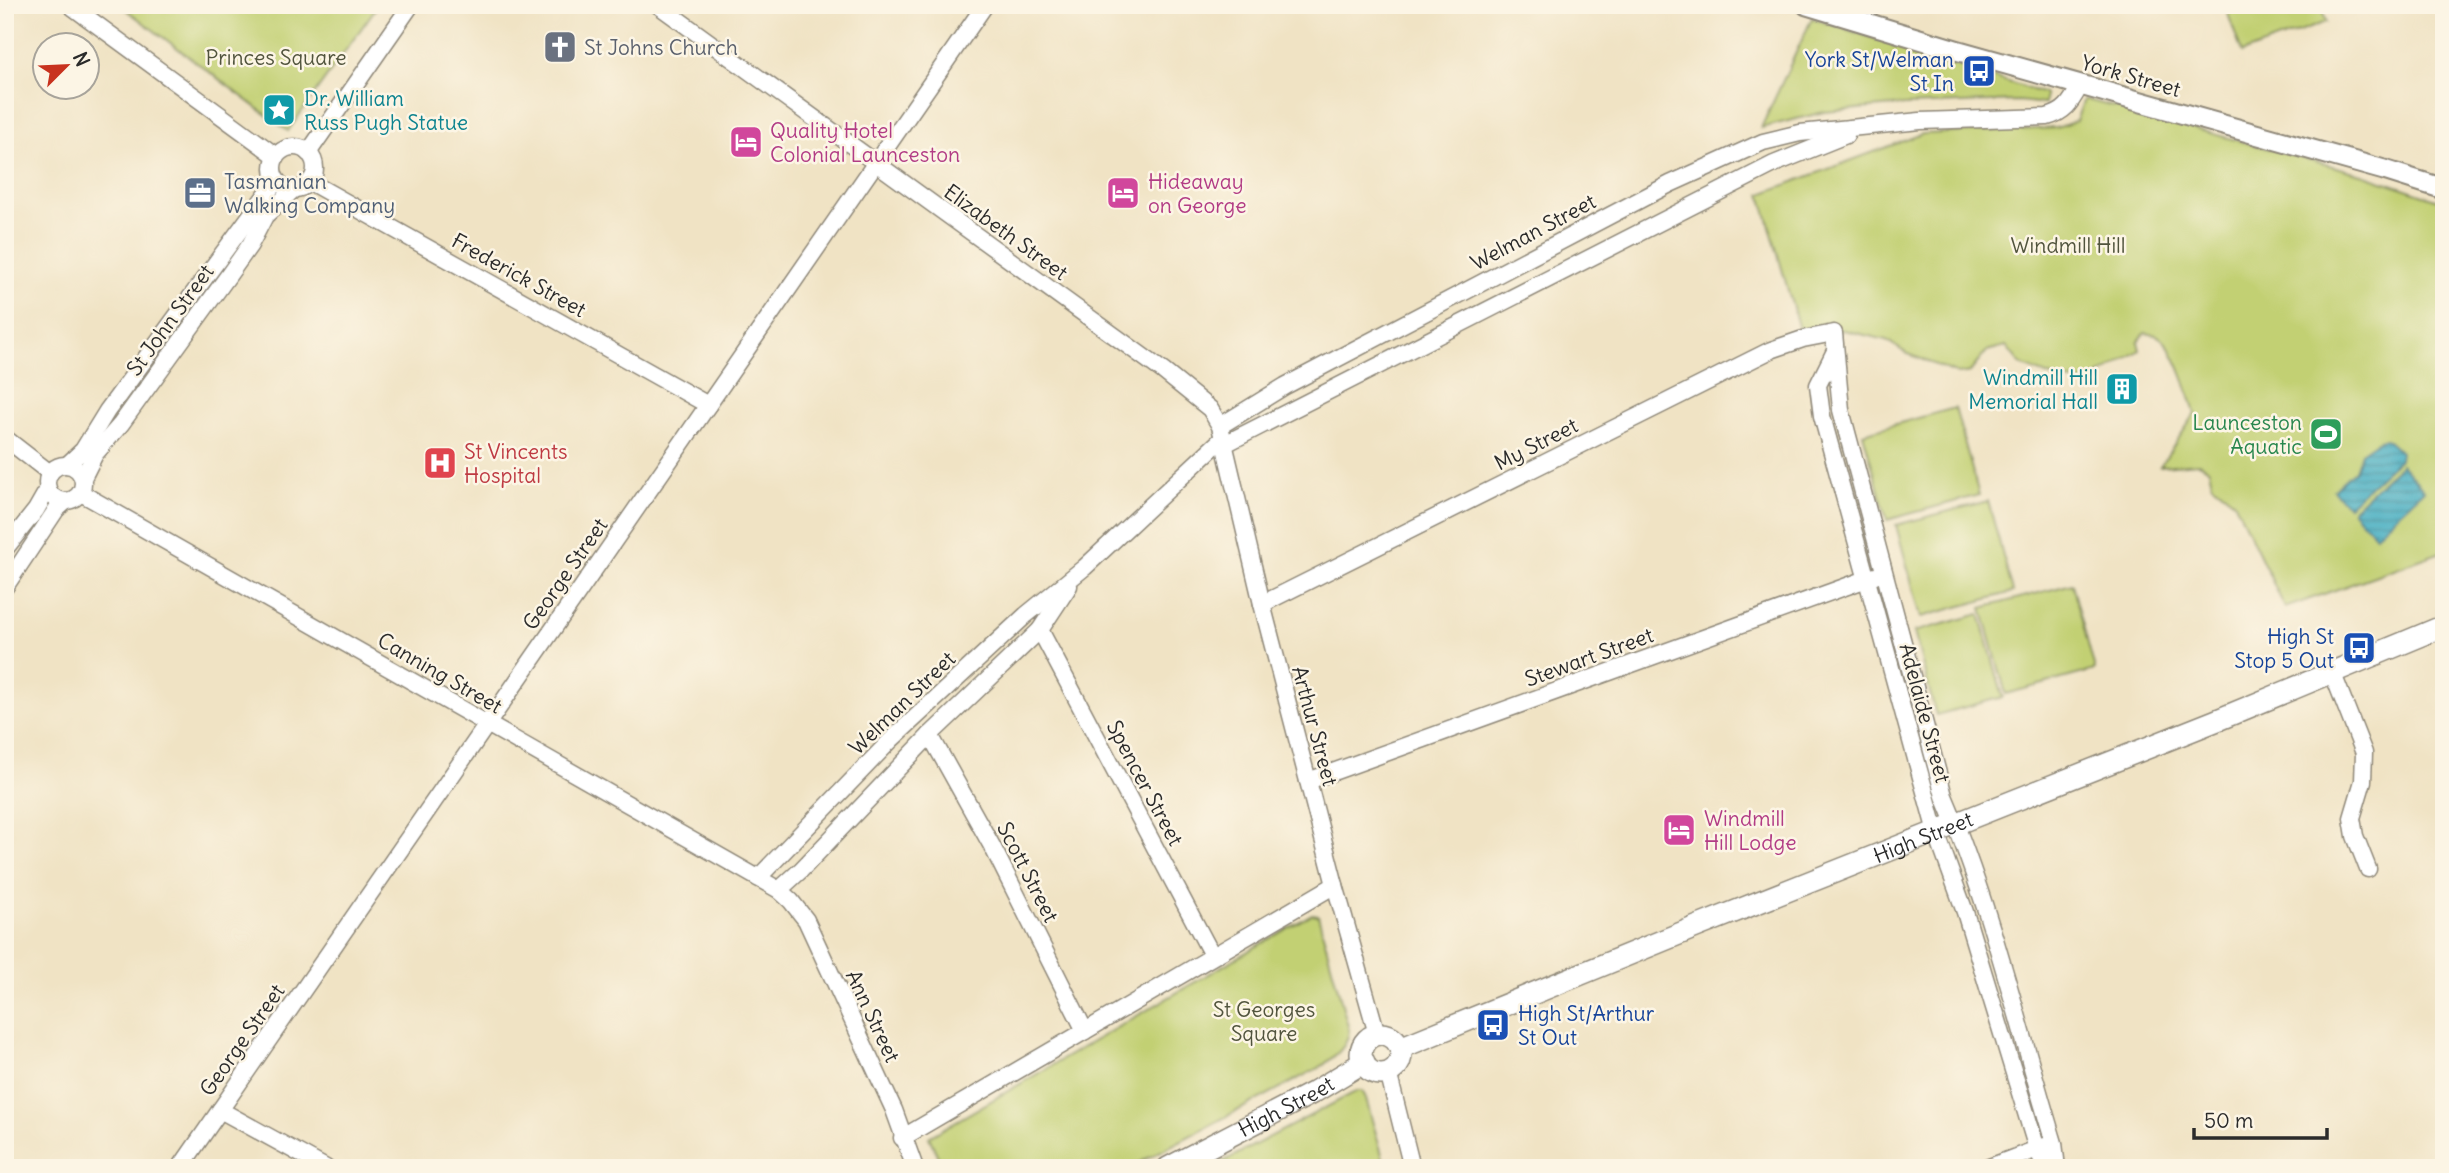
<svg xmlns="http://www.w3.org/2000/svg" width="2449" height="1173" viewBox="0 0 2449 1173" font-family="Delius,sans-serif">
  <style>
    .park { fill: #c2d073; stroke: #767e4f; stroke-width: 2 }
    .water { fill: url(#water-rules); stroke: #376c76; stroke-width: 2 }
    .lines { fill: none; stroke-linecap: round; stroke-linejoin: round }
    .minor-casing { stroke: #8e8778; stroke-width: 19 }
    .tertiary-casing { stroke: #8e8778; stroke-width: 23 }
    .secondary-casing { stroke: #8e8778; stroke-width: 24 }
    .minor { stroke: #fff; stroke-width: 16 }
    .tertiary { stroke: #fff; stroke-width: 19 }
    .secondary { stroke: #fff; stroke-width: 21 }
    .labels { text-anchor: middle; dominant-baseline: central; stroke-width: 5; stroke-linejoin: round; paint-order: stroke }
    .worship-label { font-size: 21px; fill: #5b616d; stroke: #fcf5e5; text-anchor: start }
    .park-label { font-size: 21px; fill: #51543d; stroke: #fcf5e5 }
    .transit-label { font-size: 21px; fill: #164399; stroke: #fcf5e5; text-anchor: end }
    .street-label { font-size: 21px; fill: #2b2b2b; stroke: #fcf5e5 }
    .culture-label { font-size: 21px; fill: #0d838f; stroke: #fcf5e5; text-anchor: start }
    .hotel-label { font-size: 21px; fill: #b23c85; stroke: #fcf5e5; text-anchor: start }
    .service-label { font-size: 21px; fill: #4e5e75; stroke: #fcf5e5; text-anchor: start }
    .leisure-label { font-size: 21px; fill: #27864d; stroke: #fcf5e5; text-anchor: end }
    .health-label { font-size: 21px; fill: #be3a42; stroke: #fcf5e5; text-anchor: start }
  </style>
  <defs>
    <pattern id="water-rules" width="6" height="5" patternUnits="userSpaceOnUse" patternTransform="scale(1.75)"><rect width="6" height="5" fill="#43adc2"/><path d="M0 2.5h6" fill="none" stroke="#388d9e"/></pattern>
  </defs>
  <rect width="100%" height="100%" fill="#fcf5e5"/>
  <filter id="ink" filterUnits="userSpaceOnUse"><feTurbulence type="fractalNoise" baseFrequency=".0143" numOctaves="2"/><feDisplacementMap in="SourceGraphic" scale="14" xChannelSelector="R" yChannelSelector="G"/><feConvolveMatrix kernelMatrix="1 2 1 2 8 2 1 2 1" color-interpolation-filters="sRGB"/></filter>
  <filter id="wash" filterUnits="userSpaceOnUse"><feTurbulence type="fractalNoise" baseFrequency=".00686" numOctaves="4" result="noise"/><feDisplacementMap in="SourceGraphic" scale="28" xChannelSelector="R" yChannelSelector="G"/><feGaussianBlur stdDeviation="1.57" result="paint"/><feColorMatrix in="noise" values="0 0 0 0 0 0 0 0 0 0 0 0 0 0 0 0 0 1.4 0 .05"/><feComposite in="paint" operator="in"/></filter>
  <g filter="url(#wash)">
    <rect width="100%" height="100%" fill="#f0e3c4"/>
    <g class="park">
      <polygon points="120,5 378,5 288,131"/>
      <polygon points="2243,5 2320,5 2326,22 2242,53 2227,11"/>
      <polygon points="1812,18 2045,94 2045,104 2019,101 1905,105 1824,112 1761,128"/>
      <path d="M2084,99L2362,174L2444,202V551L2285,608L2234,501L2212,484L2209,469L2199,463L2160,466L2195,414C2190,395 2175,343 2156,335C2153,334 2149,334 2145,333L2138,342L2140,350L2090,381L2059,380L2021,365L2006,346L1987,351L1970,372L1958,374L1906,353L1886,340L1844,330L1800,333L1761,194L1922,134L2057,128L2076,121Z"/>
      <polygon points="1955,408 1979,495 1887,520 1863,433"/>
      <polygon points="1988,501 2013,592 1921,617 1896,525"/>
      <polygon points="2072,584 2095,670 2006,694 1982,608"/>
      <polygon points="1980,614 2003,697 1936,715 1914,632"/>
      <path d="M1312,914L1318,915L1319,919L1349,1030C1348,1047 1335,1056 1322,1066L1129,1168H943L929,1137Z"/>
      <polygon points="1357,1091 1362,1091 1365,1096 1386,1168 1211,1168"/>
    </g>
    <g class="water">
      <polygon points="2381,439 2386,439 2400,452 2399,459 2348,506 2333,490 2355,470 2361,453"/>
      <polygon points="2401,464 2424,490 2375,535 2352,510"/>
    </g>
  </g>
  <g filter="url(#ink)">
    <g class="lines">
      <defs>
        <g id="minor">
          <polyline points="70,5 276,156"/>
          <polyline points="658,5 1163,371 1210,409 1220,426 1262,604 1335,885 1377,1034"/>
          <circle cx="294" cy="168" r="21"/>
          <polyline points="308,153 411,5"/>
          <polyline points="310,182 708,405"/>
          <polyline points="1835,351 1818,385 1822,416 1936,832 1965,912 2037,1149 2046,1168"/>
          <path d="M1220,426L1285,386L1670,184L1763,142L1800,133L1920,121L2047,117C2066,112 2071,102 2080,86"/>
          <polyline points="5,438 50,473"/>
          <polyline points="1225,444 1774,164 1846,135"/>
          <circle cx="65" cy="483" r="18"/>
          <polyline points="67,465 83,450 107,411 276,181"/>
          <polyline points="83,478 95,454 121,424 228,276 250,245 265,216 293,190"/>
          <polyline points="81,493 779,890 791,901 806,920 894,1110 915,1168"/>
          <polyline points="5,549 36,510 48,489"/>
          <polyline points="5,587 56,510 66,501"/>
          <path d="M1262,604L1771,350L1803,339L1834,333L1841,410L1944,796C1991,906 2019,1028 2054,1143L2057,1168"/>
          <polyline points="1040,630 1212,955"/>
          <polyline points="2333,674 2364,753 2363,781 2352,818 2355,836 2368,869"/>
          <polyline points="930,735 993,848 1085,1031"/>
          <polyline points="1308,781 1875,576"/>
          <polyline points="758,878 891,740 1026,615 1085,567 1223,438"/>
          <polyline points="779,890 801,870 930,735 1040,630 1069,586"/>
          <polyline points="1388,1072 1412,1168"/>
          <polyline points="220,1110 326,1168"/>
          <polyline points="902,1138 1335,885"/>
          <polyline points="180,1168 985,5"/>
          <polyline points="1987,1168 2045,1146"/>
        </g>
        <polyline id="tertiary" points="1807,5 1956,50 2384,170 2444,189"/>
        <g id="secondary">
          <circle cx="1381" cy="1054" r="20"/>
          <path id="s1" d="M1400,1048L1696,927L2215,721L2444,626"/>
          <path id="s2" d="M1168,1168L1314,1092L1364,1062"/>
        </g>
      </defs>
      <use href="#minor" class="minor-casing"/>
      <use href="#tertiary" class="tertiary-casing"/>
      <use href="#secondary" class="secondary-casing"/>
      <use href="#minor" class="minor"/>
      <use href="#tertiary" class="tertiary"/>
      <use href="#secondary" class="secondary"/>
    </g>
  </g>
  <defs>
    <symbol id="church-square" viewBox="-11 -11 22 22"><rect x="-9" y="-9" width="18" height="18" rx="4" fill="#6b7280" stroke="#fcf5e5"/><path d="M-1.2-6h2.4v3.5h3.3v2.4h-3.3V6h-2.4V-.1h-3.3v-2.4h3.3Z" fill="#fff"/></symbol>
    <symbol id="bus-square" viewBox="-11 -11 22 22"><rect x="-9" y="-9" width="18" height="18" rx="4" fill="#1a4fb4" stroke="#fcf5e5"/><path d="M-5-6H5V4H4V6H2V4H-2V6H-4V4H-5ZM-3.5-4V0h7V-4ZM-3.5 1.2v1.5H-2V1.2ZM2 1.2v1.5H3.5V1.2Z" fill="#fff"/></symbol>
    <symbol id="sight-square" viewBox="-11 -11 22 22"><rect x="-9" y="-9" width="18" height="18" rx="4" fill="#0f9aa8" stroke="#fcf5e5"/><path d="M0-6L1.8-2.2L6-1.7L2.9 1.2L3.7 5.4L0 3.3L-3.7 5.4L-2.9 1.2L-6-1.7L-1.8-2.2Z" fill="#fff"/></symbol>
    <symbol id="hotel-square" viewBox="-11 -11 22 22"><rect x="-9" y="-9" width="18" height="18" rx="4" fill="#d1479c" stroke="#fcf5e5"/><path d="M-6-4.5h1.5V1H6V5H4.5V3h-9V5H-6ZM-4 0a1.8 1.8 0 1 1 3.6 0ZM.5 0V-2.5h3Q6-2.5 6 0Z" fill="#fff"/></symbol>
    <symbol id="office-square" viewBox="-11 -11 22 22"><rect x="-9" y="-9" width="18" height="18" rx="4" fill="#5c6f8a" stroke="#fcf5e5"/><path d="M-6-3h4V-5.5h4V-3h4V5H-6ZM-1-4.5V-3h2v-1.5ZM-6 0V1H6V0Z" fill="#fff"/></symbol>
    <symbol id="building-square" viewBox="-11 -11 22 22"><rect x="-9" y="-9" width="18" height="18" rx="4" fill="#0f9aa8" stroke="#fcf5e5"/><path d="M-4-6H4V6H1V3H-1V6H-4ZM-2.5-4.3h1.7v1.8h-1.7ZM.8-4.3h1.7v1.8H.8ZM-2.5-1h1.7V.8h-1.7ZM.8-1h1.7V.8H.8Z" fill="#fff"/></symbol>
    <symbol id="stadium-square" viewBox="-11 -11 22 22"><rect x="-9" y="-9" width="18" height="18" rx="4" fill="#2e9e5b" stroke="#fcf5e5"/><path d="M0-5a6.5 5 0 1 0 0 10a6.5 5 0 1 0 0-10ZM-3.5-1.8h7v3.6h-7Z" fill="#fff"/></symbol>
    <symbol id="hospital-square" viewBox="-11 -11 22 22"><rect x="-9" y="-9" width="18" height="18" rx="4" fill="#e0444e" stroke="#fcf5e5"/><path d="M-5-5h3v3.5h4V-5h3V5h-3V1.5h-4V5h-3Z" fill="#fff"/></symbol>
  </defs>
  <g fill-rule="evenodd">
    <use href="#church-square" x="541" y="28" width="38" height="38"/>
    <use href="#bus-square" x="1960" y="52" width="38" height="38"/>
    <use href="#sight-square" x="260" y="91" width="38" height="38"/>
    <use href="#hotel-square" x="727" y="123" width="38" height="38"/>
    <use href="#office-square" x="181" y="174" width="38" height="38"/>
    <use href="#hotel-square" x="1104" y="174" width="38" height="38"/>
    <use href="#building-square" x="2103" y="370" width="38" height="38"/>
    <use href="#stadium-square" x="2307" y="415" width="38" height="38"/>
    <use href="#hospital-square" x="421" y="444" width="38" height="38"/>
    <use href="#bus-square" x="2340" y="629" width="38" height="38"/>
    <use href="#hotel-square" x="1660" y="811" width="38" height="38"/>
    <use href="#bus-square" x="1474" y="1006" width="38" height="38"/>
  </g>
  <g class="labels">
    <g class="worship-label">
      <text x="584" y="47">St Johns Church</text>
    </g>
    <g class="park-label">
      <text x="276" y="57">Princes Square</text>
      <text x="2068" y="245">Windmill Hill</text>
      <text x="1264" y="1009">St Georges<tspan x="1264" dy="24">Square</tspan></text>
    </g>
    <g class="transit-label">
      <text x="1954" y="59">York St/Welman<tspan x="1954" dy="24">St In</tspan></text>
      <text x="2334" y="636">High St<tspan x="2334" dy="24">Stop 5 Out</tspan></text>
      <text x="1518" y="1013" text-anchor="start">High St/Arthur<tspan x="1518" dy="24">St Out</tspan></text>
    </g>
    <g class="street-label">
      <text transform="translate(2131 76) rotate(16)">York Street</text>
      <text transform="translate(1006 232) rotate(36)">Elizabeth Street</text>
      <text transform="translate(1533 232) rotate(-28)">Welman Street</text>
      <text transform="translate(519 275) rotate(29)">Frederick Street</text>
      <text transform="translate(170 320) rotate(-54)">St John Street</text>
      <text transform="translate(1536 444) rotate(-27)">My Street</text>
      <text transform="translate(565 574) rotate(-55)">George Street</text>
      <text transform="translate(1589 657) rotate(-20)">Stewart Street</text>
      <text transform="translate(440 673) rotate(30)">Canning Street</text>
      <text transform="translate(902 703) rotate(-44)">Welman Street</text>
      <text transform="translate(1925 713) rotate(75)">Adelaide Street</text>
      <text transform="translate(1315 726) rotate(75)">Arthur Street</text>
      <text transform="translate(1145 783) rotate(62)">Spencer Street</text>
      <text stroke="none"><textPath href="#s1" startOffset="564">High Street</textPath></text>
      <text transform="translate(1028 872) rotate(63)">Scott Street</text>
      <text transform="translate(873 1016) rotate(65)">Ann Street</text>
      <text transform="translate(242 1040) rotate(-55)">George Street</text>
      <text stroke="none"><textPath href="#s2" startOffset="133">High Street</textPath></text>
    </g>
    <g class="culture-label">
      <text x="304" y="98">Dr. William<tspan x="304" dy="24">Russ Pugh Statue</tspan></text>
      <text x="2098" y="377" text-anchor="end">Windmill Hill<tspan x="2098" dy="24">Memorial Hall</tspan></text>
    </g>
    <g class="hotel-label">
      <text x="770" y="130">Quality Hotel<tspan x="770" dy="24">Colonial Launceston</tspan></text>
      <text x="1148" y="181">Hideaway<tspan x="1148" dy="24">on George</tspan></text>
      <text x="1704" y="818">Windmill<tspan x="1704" dy="24">Hill Lodge</tspan></text>
    </g>
    <g class="service-label">
      <text x="224" y="181">Tasmanian<tspan x="224" dy="24">Walking Company</tspan></text>
    </g>
    <g class="leisure-label">
      <text x="2302" y="422">Launceston<tspan x="2302" dy="24">Aquatic</tspan></text>
    </g>
    <g class="health-label">
      <text x="464" y="451">St Vincents<tspan x="464" dy="24">Hospital</tspan></text>
    </g>
  </g>
  <rect width="2449" height="1173" fill="none" stroke="#fcf5e5" stroke-width="28"/>
  <g transform="translate(66 66) rotate(66)"><circle r="33" fill="#fcf5e5" stroke="#a8a49b" stroke-width="2"/>
  <path d="M0-5L12 26L0 18L-12 26Z" fill="#c8321e"/>
  <text y="-10" font-size="19" font-weight="bold" text-anchor="middle" fill="#2b2b2b">N</text>
  </g>
  <path d="M2194 1128v10h133v-10" fill="none" stroke="#2b2b2b" stroke-width="3.5"/>
  <text x="2204" y="1128" font-size="21" fill="#2b2b2b" stroke="#fcf5e5" stroke-width="5" paint-order="stroke">50 m</text>
</svg>
